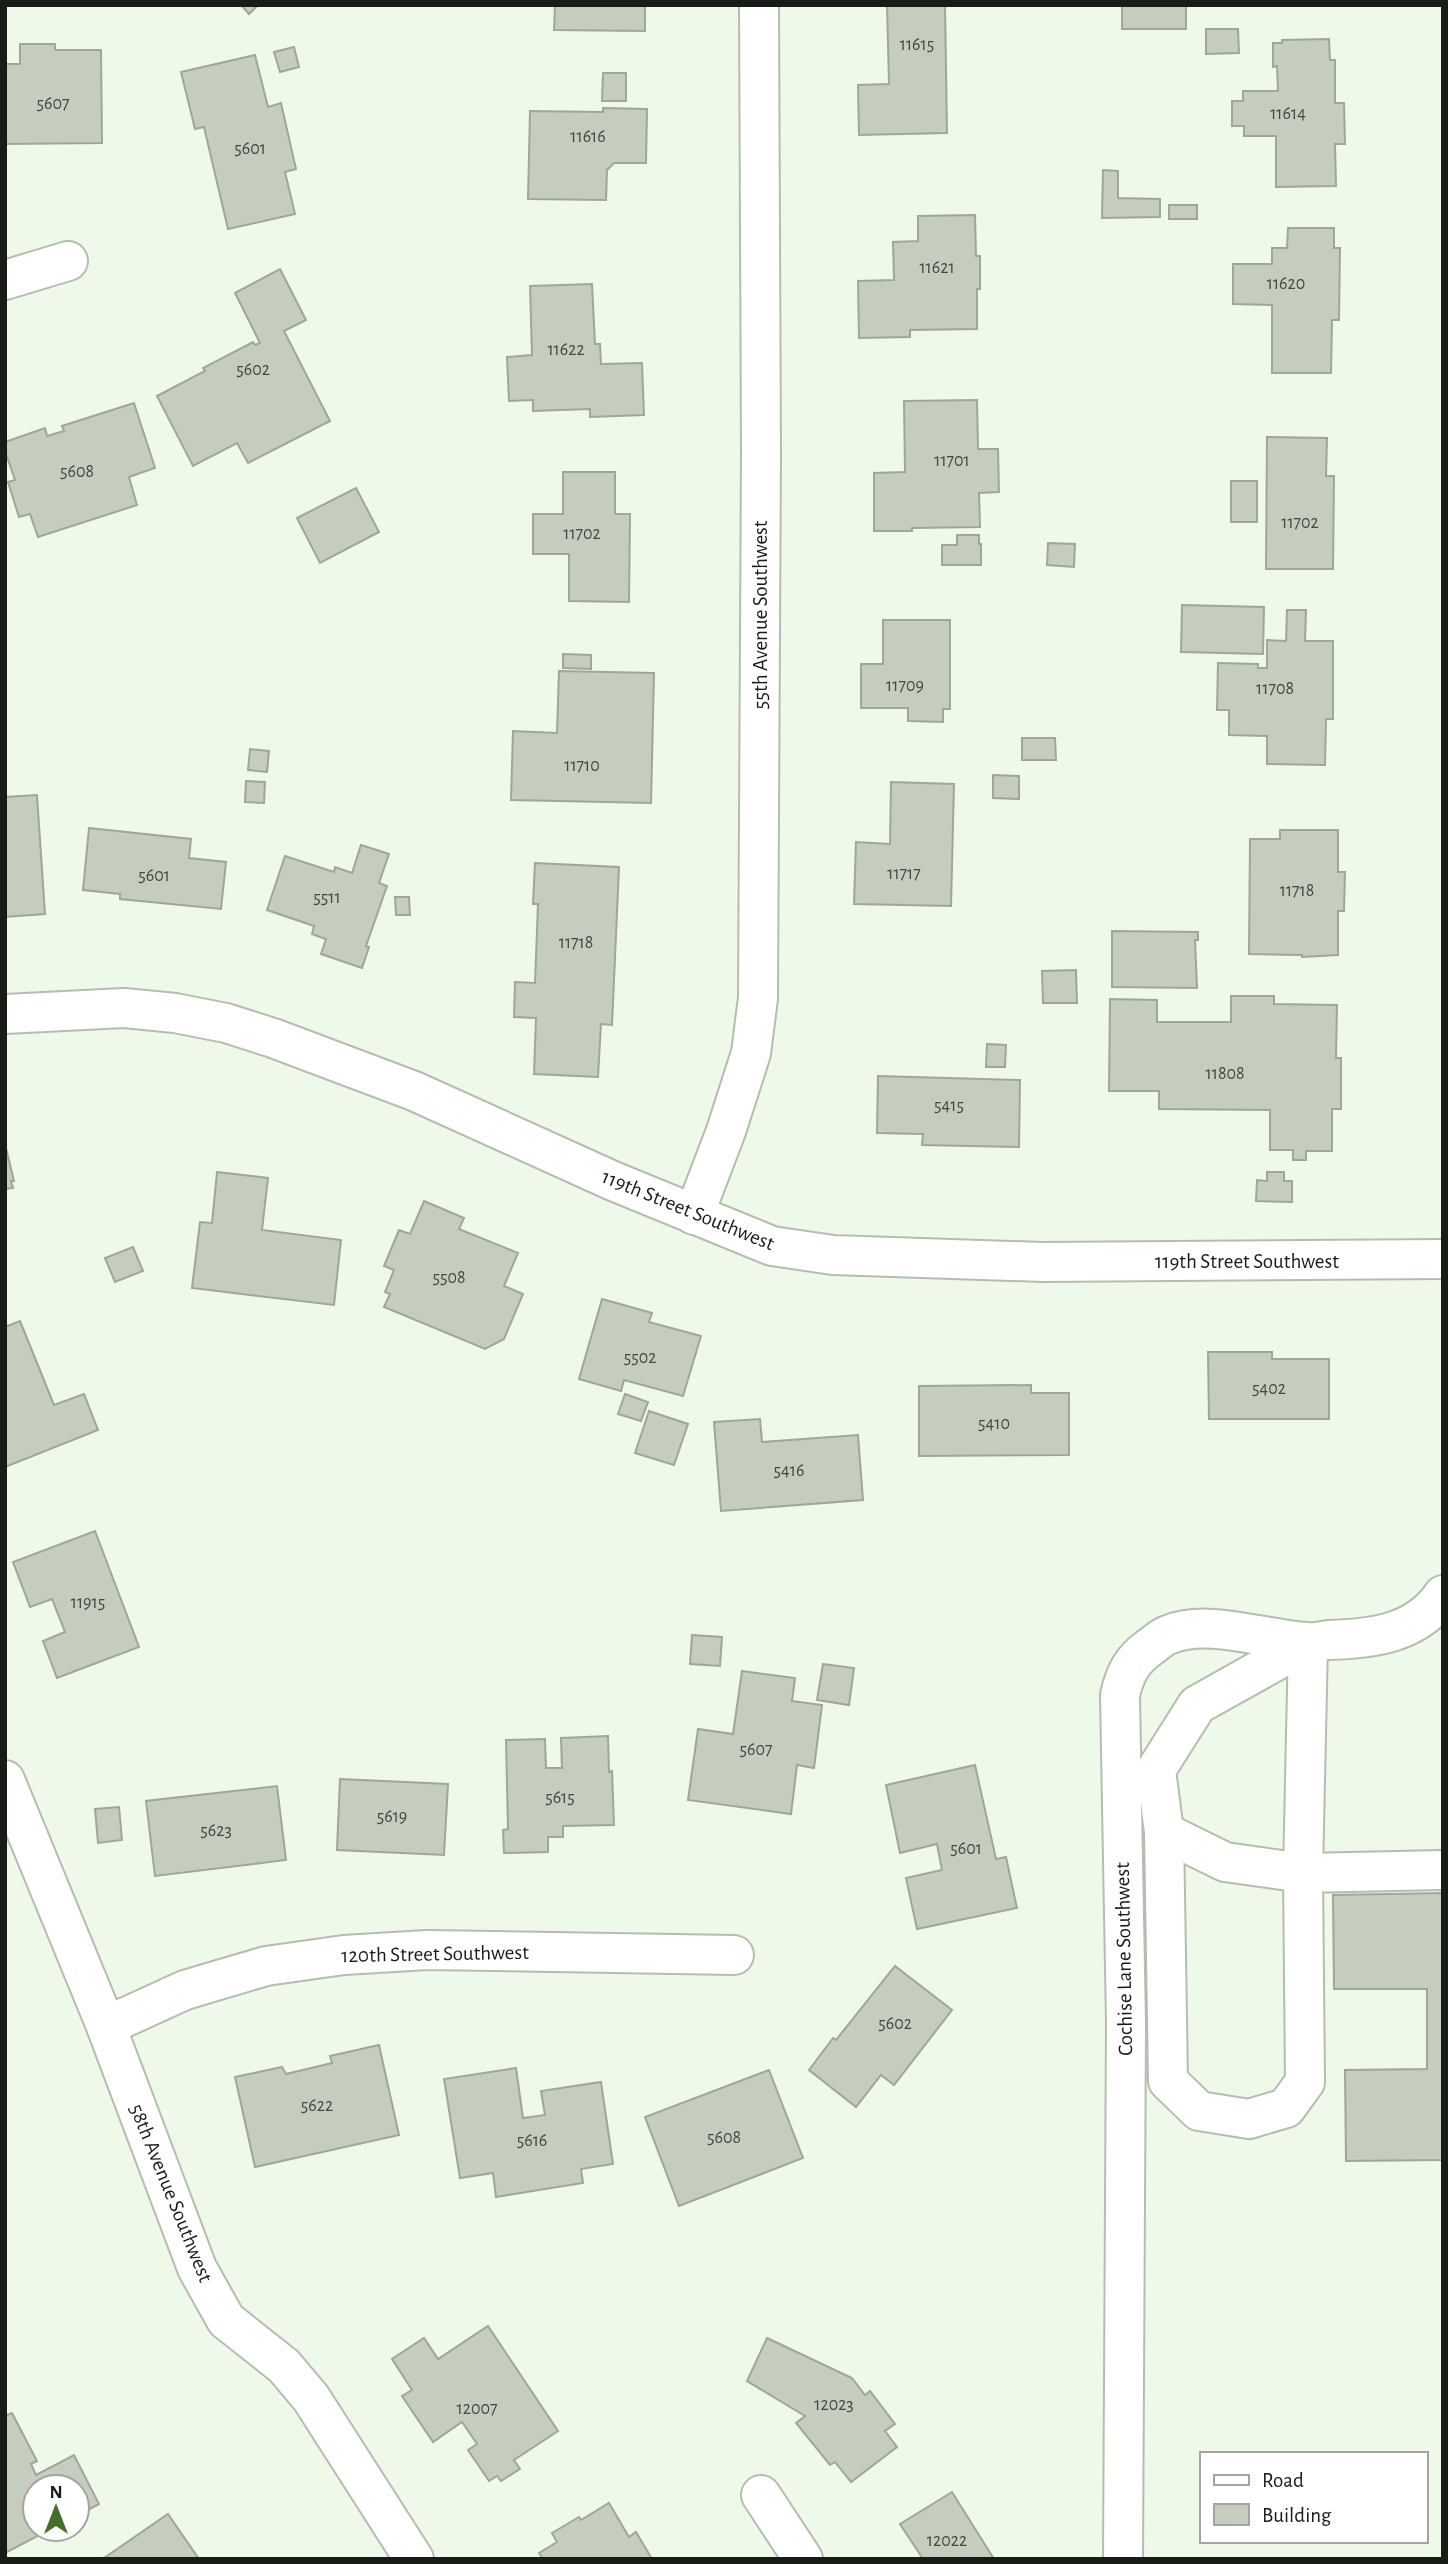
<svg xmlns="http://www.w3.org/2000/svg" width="1448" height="2564" viewBox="0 0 1448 2564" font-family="'Alegreya Sans',sans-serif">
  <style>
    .building { fill: #c4cdbe; stroke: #9ea798; stroke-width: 2 }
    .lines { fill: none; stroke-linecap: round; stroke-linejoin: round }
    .minor-casing { stroke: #b4beaf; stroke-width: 42 }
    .minor { stroke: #fff; stroke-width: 38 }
    .labels { text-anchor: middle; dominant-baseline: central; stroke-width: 5; stroke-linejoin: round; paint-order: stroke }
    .number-label { font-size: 18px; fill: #434840 }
    .street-label { font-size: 21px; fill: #181c16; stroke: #fff }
  </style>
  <rect width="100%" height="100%" fill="#eff9e9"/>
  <g class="building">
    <polygon points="241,5 258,5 249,14"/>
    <polygon points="555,5 645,5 645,31 554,30"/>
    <polygon points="887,5 945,5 947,133 859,135 858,85 889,84"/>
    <rect x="1122" y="5" width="64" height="24"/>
    <polygon points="1206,29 1238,29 1239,53 1206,54"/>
    <polygon points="1329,39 1330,60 1335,60 1335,103 1344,103 1345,144 1335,144 1336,186 1276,187 1276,136 1244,136 1244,126 1232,126 1232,101 1243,101 1243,91 1278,91 1277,66 1273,67 1273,43 1282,43 1282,40"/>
    <polygon points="20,44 55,44 55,50 101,50 102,143 5,144 5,64 20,64"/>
    <polygon points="294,47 299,67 280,72 274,52"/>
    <polygon points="255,55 268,107 281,103 296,169 285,172 295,214 228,229 204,127 195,129 181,72"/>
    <polygon points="603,73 626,73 626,101 602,101"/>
    <polygon points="603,108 647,109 646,163 614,163 607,170 606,200 528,199 530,111 603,112"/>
    <polygon points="1103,170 1118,171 1118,198 1160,199 1160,217 1102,218"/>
    <rect x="1169" y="205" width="28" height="14"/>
    <polygon points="975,215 976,256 980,256 980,289 977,289 977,329 910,330 910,337 859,338 858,281 894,280 893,242 918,241 918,216"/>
    <polygon points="1288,228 1334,228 1334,248 1340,248 1339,320 1332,320 1331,373 1272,373 1272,305 1233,304 1233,264 1272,264 1272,248 1287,248"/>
    <polygon points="280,269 306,320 284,331 330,421 248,463 237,443 193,466 157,396 205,371 203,368 253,342 255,345 260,343 235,293"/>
    <polygon points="592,284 595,344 600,344 601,364 642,363 644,415 590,417 590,409 533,411 533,400 509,401 507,357 532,355 530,286"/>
    <polygon points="977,400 978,449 998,449 999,492 979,493 980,527 912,528 912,531 874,531 874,473 905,472 904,401"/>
    <polygon points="134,403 155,468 129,477 137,505 38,537 30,514 19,517 8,482 15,480 5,451 5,442 45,428 47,436 64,431 62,426"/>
    <polygon points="1267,437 1327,438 1326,476 1334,476 1333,569 1266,569"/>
    <polygon points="563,472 615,472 615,514 630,514 629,602 569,601 569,554 533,554 533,514 563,514"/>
    <rect x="1231" y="481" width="26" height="41"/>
    <polygon points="356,488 379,532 320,563 297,518"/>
    <polygon points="957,535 979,535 979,544 981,544 981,565 942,565 942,545 957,545"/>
    <polygon points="1048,543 1075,544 1074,567 1047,565"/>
    <polygon points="1182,605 1264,607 1263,654 1181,652"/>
    <polygon points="1287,610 1306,610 1305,641 1333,641 1333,719 1326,719 1325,765 1267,764 1267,736 1229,735 1229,710 1217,710 1218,663 1258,664 1258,668 1267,668 1267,640 1286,641"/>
    <polygon points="883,620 950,620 950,709 943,709 943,722 908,721 908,708 861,708 861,664 883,664"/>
    <polygon points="563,654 591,655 591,669 563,668"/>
    <polygon points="559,671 654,673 651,803 511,800 513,731 557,733"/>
    <polygon points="1022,738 1055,738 1056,760 1022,760"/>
    <polygon points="250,749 269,751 267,772 248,770"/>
    <polygon points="993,775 1019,776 1019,799 993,798"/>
    <polygon points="246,781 265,782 264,803 245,802"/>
    <polygon points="891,782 954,784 951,906 854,904 856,842 890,844"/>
    <polygon points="37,795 45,914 5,917 5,797"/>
    <polygon points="89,828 191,839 189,858 226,862 221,909 120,899 120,894 83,890"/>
    <polygon points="1280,830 1338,830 1338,872 1345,872 1344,911 1338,911 1338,955 1302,957 1302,955 1249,954 1250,839 1280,839"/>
    <polygon points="361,845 389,854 379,883 387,886 366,946 369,947 362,968 321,954 326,939 312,934 314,926 267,910 285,856 334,872 335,867 352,873"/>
    <polygon points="535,863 619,867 612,1025 601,1024 598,1077 534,1074 536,1018 514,1017 515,982 535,983 538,904 533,904"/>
    <polygon points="395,897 409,897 410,915 396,915"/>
    <polygon points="1112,931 1198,932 1198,940 1195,940 1197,988 1112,987"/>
    <polygon points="1076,970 1077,1003 1043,1003 1042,971"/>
    <polygon points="1231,996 1274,996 1274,1004 1337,1005 1336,1058 1341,1058 1341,1109 1332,1109 1332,1151 1306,1151 1306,1160 1293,1160 1293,1150 1270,1150 1270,1110 1159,1109 1159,1091 1109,1091 1110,999 1157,1000 1157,1022 1231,1022"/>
    <polygon points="987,1044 1006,1045 1005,1067 986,1067"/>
    <polygon points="878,1076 1020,1080 1019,1147 922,1145 923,1134 877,1133"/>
    <polygon points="5,1144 14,1181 11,1181 13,1188 5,1189"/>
    <polygon points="217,1172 268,1178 262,1230 341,1240 334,1305 192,1288 200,1222 212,1223"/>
    <polygon points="1267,1172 1284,1172 1284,1181 1292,1181 1292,1202 1256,1201 1257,1180 1267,1181"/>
    <polygon points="424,1201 464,1218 459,1229 518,1253 504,1286 523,1294 504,1339 485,1349 384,1307 390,1294 385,1292 394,1270 384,1266 399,1230 410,1234"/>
    <polygon points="133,1247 143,1271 115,1282 105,1258"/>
    <polygon points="602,1299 652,1313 649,1322 701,1336 683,1396 624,1380 621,1391 579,1379"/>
    <polygon points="20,1321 54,1405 84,1394 98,1430 5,1467 5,1327"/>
    <polygon points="1208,1352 1272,1352 1272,1359 1329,1359 1329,1419 1209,1419"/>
    <polygon points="1031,1385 1031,1393 1069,1393 1069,1455 919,1456 919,1386"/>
    <polygon points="625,1394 648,1402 641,1421 618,1414"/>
    <polygon points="649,1411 688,1424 674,1465 635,1453"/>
    <polygon points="760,1419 762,1442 858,1435 863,1500 721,1511 714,1422"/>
    <polygon points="95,1531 139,1647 57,1678 43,1641 65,1632 52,1599 30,1607 13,1562"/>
    <polygon points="692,1635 722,1637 720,1666 690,1664"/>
    <polygon points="823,1664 854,1668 849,1705 817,1700"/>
    <polygon points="742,1671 795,1678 792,1701 822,1705 814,1768 797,1765 791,1814 688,1800 698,1729 733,1734"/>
    <polygon points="608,1736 609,1772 612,1771 614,1825 563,1826 563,1837 548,1837 548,1852 504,1853 503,1830 508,1829 506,1740 545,1739 546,1768 562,1768 561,1738"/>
    <polygon points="975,1765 996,1859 1006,1857 1017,1908 917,1929 906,1878 942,1870 937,1844 900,1853 886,1785"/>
    <polygon points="340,1779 448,1784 444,1855 337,1850"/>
    <polygon points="277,1786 286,1860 155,1876 146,1801"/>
    <polygon points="119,1807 122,1840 98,1843 95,1809"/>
    <polygon points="1443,1893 1443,2160 1346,2161 1345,2070 1427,2069 1427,1989 1334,1989 1333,1895"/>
    <polygon points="895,1966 952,2010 894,2085 881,2075 856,2107 809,2070 833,2038 836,2040"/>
    <polygon points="379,2045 399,2135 255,2167 235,2077 282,2067 286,2074 332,2063 330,2056"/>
    <polygon points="516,2068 523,2118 545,2115 541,2091 601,2082 613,2164 581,2169 583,2183 496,2197 493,2173 460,2178 444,2079"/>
    <polygon points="769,2070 803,2158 679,2206 645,2117"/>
    <polygon points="488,2326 558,2431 514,2460 520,2469 501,2481 497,2476 489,2481 468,2450 477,2444 462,2422 433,2442 402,2396 412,2390 392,2359 424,2338 438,2359"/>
    <polygon points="767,2338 852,2378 865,2395 870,2391 895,2424 885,2431 897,2447 851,2482 835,2462 830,2465 796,2423 805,2416 747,2381"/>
    <polygon points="12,2413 37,2461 31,2464 36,2475 74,2455 99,2504 77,2516 77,2487 35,2487 35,2529 51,2529 5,2553 5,2416"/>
    <polygon points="952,2492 994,2559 923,2559 900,2524"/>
    <polygon points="609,2503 629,2537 636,2532 652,2559 543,2559 539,2553 557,2542 552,2533 579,2517 581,2520"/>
    <polygon points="168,2514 199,2559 104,2558"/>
  </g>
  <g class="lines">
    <defs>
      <g id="minor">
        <polyline points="5,280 68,261"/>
        <polyline points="5,1014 124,1008 175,1013 226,1023 273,1038 414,1091 613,1181 772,1246 833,1255 1043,1262 1443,1259"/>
        <polyline points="694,1215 726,1131 751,1053 758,998 761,453 759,5"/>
        <polyline points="1308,1643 1197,1705 1156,1770 1164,1832 1168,2081 1199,2111 1249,2119 1286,2108 1305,2082 1303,1873 1443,1870"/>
        <polyline points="5,1780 106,2026 197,2268 226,2320 284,2366 311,2398 414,2559"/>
        <polyline points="1164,1832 1225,1862 1303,1873 1308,1643"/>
        <polyline points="106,2026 185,1990 266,1966 344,1955 427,1950 734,1955"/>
        <polyline points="761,2495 803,2559"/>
        <path d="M1123,2559L1126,2023L1120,1695C1125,1673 1132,1660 1150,1647C1156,1643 1162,1637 1168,1635C1208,1618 1265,1640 1307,1642C1314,1643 1321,1641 1328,1640C1371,1639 1417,1634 1443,1595"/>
      </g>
    </defs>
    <use href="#minor" class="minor-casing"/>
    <use href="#minor" class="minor"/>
  </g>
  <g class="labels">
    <g class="number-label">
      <text x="917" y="45">11615</text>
      <text x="53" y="104">5607</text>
      <text x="1288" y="114">11614</text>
      <text x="588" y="137">11616</text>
      <text x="250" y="149">5601</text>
      <text x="937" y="268">11621</text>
      <text x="1286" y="284">11620</text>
      <text x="566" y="350">11622</text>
      <text x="253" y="370">5602</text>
      <text x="952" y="461">11701</text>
      <text x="77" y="472">5608</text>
      <text x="1300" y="523">11702</text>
      <text x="582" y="534">11702</text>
      <text x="905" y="686">11709</text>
      <text x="1275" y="689">11708</text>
      <text x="582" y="766">11710</text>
      <text x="904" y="874">11717</text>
      <text x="154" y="876">5601</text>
      <text x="1297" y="891">11718</text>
      <text x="327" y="898">5511</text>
      <text x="576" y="943">11718</text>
      <text x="1225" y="1074">11808</text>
      <text x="949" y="1106">5415</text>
      <text x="449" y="1278">5508</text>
      <text x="640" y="1358">5502</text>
      <text x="1269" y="1389">5402</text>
      <text x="994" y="1424">5410</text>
      <text x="789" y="1471">5416</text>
      <text x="88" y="1603">11915</text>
      <text x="756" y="1750">5607</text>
      <text x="560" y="1798">5615</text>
      <text x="392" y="1817">5619</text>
      <text x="216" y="1831">5623</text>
      <text x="966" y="1849">5601</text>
      <text x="895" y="2024">5602</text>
      <text x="317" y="2106">5622</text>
      <text x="724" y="2138">5608</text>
      <text x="532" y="2141">5616</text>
      <text x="834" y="2405">12023</text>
      <text x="477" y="2409">12007</text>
      <text x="947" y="2541">12022</text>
    </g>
    <g class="street-label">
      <text transform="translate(760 615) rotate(-90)">55th Avenue Southwest</text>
      <text transform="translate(688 1210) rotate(22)">119th Street Southwest</text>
      <text x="1247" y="1261">119th Street Southwest</text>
      <text transform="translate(435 1954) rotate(-1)">120th Street Southwest</text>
      <text transform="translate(1124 1959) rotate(-91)">Cochise Lane Southwest</text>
      <text transform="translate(171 2193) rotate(68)">58th Avenue Southwest</text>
    </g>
  </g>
  <rect width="1448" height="2564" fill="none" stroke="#181c16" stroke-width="14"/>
  <rect x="1200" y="2452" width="228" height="91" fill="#ffffff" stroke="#a3a4a2" stroke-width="2"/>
  <rect x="1214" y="2475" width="35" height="10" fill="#ffffff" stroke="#a3a4a2" stroke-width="2"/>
  <text x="1262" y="2487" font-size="21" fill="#181c16">Road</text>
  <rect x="1214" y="2504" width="35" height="21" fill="#c4cdbe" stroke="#a3a4a2" stroke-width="2"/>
  <text x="1262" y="2522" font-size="21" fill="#181c16">Building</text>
  <g transform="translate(56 2508)"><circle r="33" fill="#ffffff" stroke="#a3a4a2" stroke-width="2"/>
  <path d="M0-5L12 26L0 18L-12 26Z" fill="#466e29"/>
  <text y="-10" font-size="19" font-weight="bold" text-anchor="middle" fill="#181c16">N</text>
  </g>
</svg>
